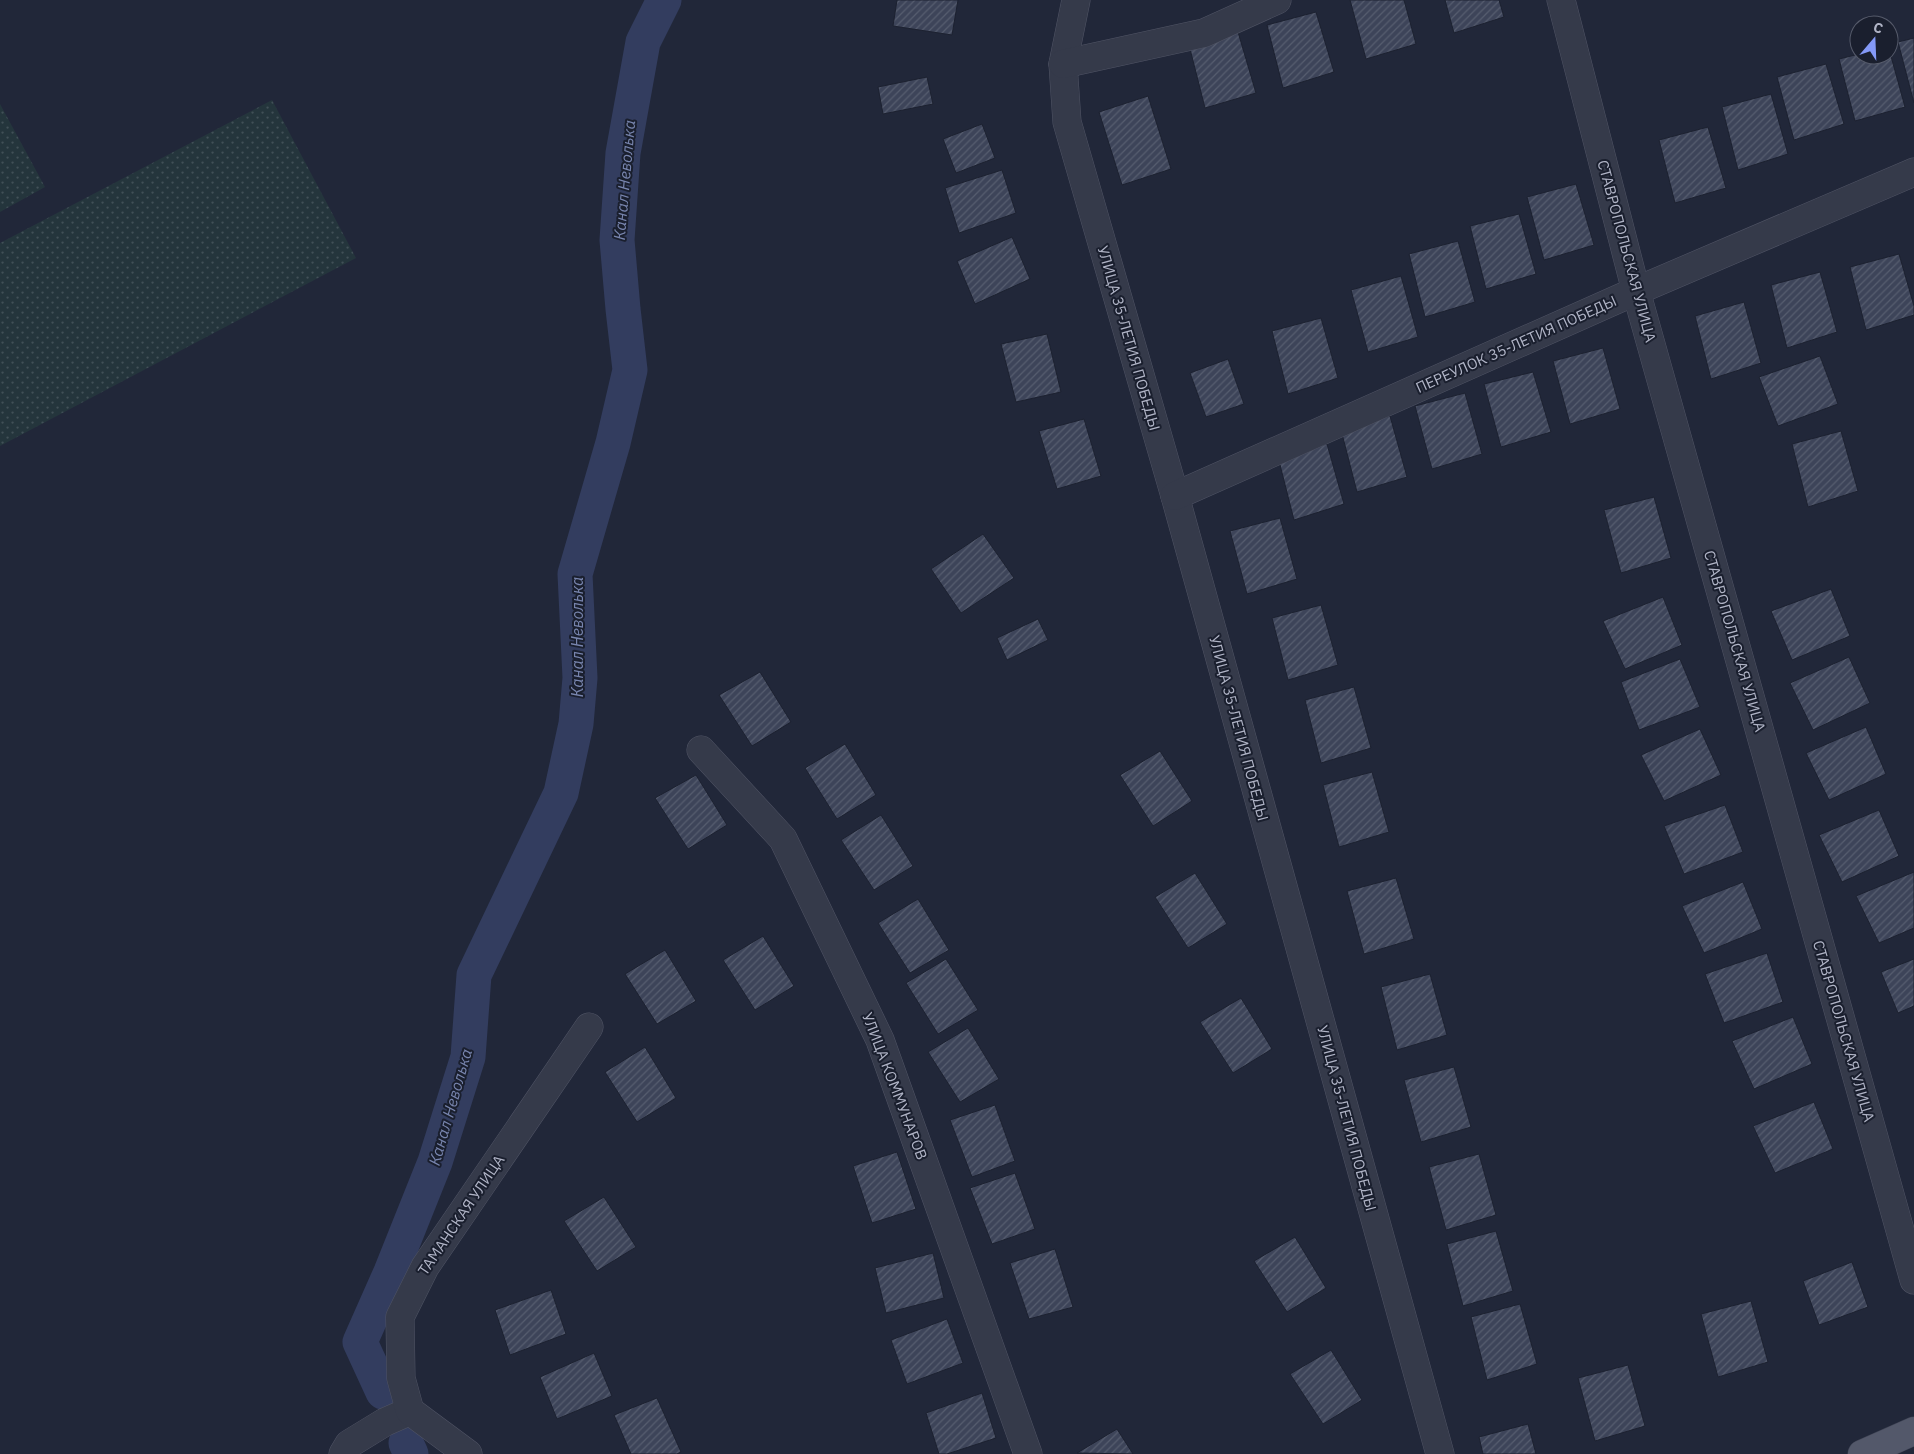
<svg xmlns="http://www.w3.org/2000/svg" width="1914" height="1454" viewBox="0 0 1914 1454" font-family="'IBM Plex Sans',sans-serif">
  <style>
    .park { fill: url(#park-dots) }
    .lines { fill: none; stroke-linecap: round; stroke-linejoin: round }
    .canal { stroke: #333d5f; stroke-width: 35 }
    .building { fill: url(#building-hatch); stroke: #1c2130 }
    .minor-casing { stroke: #505465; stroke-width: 29 }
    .major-casing { stroke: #3e4353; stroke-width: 29 }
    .minor { stroke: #353a4a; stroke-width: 28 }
    .major { stroke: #53586a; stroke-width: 28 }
    .labels { text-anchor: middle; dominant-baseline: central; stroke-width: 4; stroke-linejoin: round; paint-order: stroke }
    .street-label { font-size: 15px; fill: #b0b4c6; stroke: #1a1f2e }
    .water-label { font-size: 16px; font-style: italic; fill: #7885ae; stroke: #1a1f2e }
  </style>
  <defs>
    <pattern id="park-dots" width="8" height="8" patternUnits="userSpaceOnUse" patternTransform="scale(1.25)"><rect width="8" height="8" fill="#24353c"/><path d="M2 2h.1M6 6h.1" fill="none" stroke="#415057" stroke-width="1.8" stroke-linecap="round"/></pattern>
    <pattern id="building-hatch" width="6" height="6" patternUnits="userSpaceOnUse" patternTransform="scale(1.25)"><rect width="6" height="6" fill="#3d4459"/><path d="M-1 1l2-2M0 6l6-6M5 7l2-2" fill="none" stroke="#565d6f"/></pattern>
  </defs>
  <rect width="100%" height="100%" fill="#212739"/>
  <g class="park">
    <polygon points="272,100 356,258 0,446 0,243"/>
    <polygon points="0,104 45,187 0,212"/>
  </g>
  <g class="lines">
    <g class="canal">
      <polyline points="383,1392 360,1342 391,1272 435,1162 468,1057 474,975 561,793 576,724 580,678 575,574 613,443 630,370 623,309 617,240 623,153 643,42 664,0"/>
      <polyline points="406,1443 411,1454"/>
    </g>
  </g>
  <g class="building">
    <polygon points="897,0 958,0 952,35 893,26"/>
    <polygon points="1350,0 1404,0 1416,44 1366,59"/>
    <polygon points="1445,0 1499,0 1504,17 1454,33"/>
    <polygon points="1316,12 1334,72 1283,88 1267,25"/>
    <polygon points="1238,32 1256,93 1205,108 1189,45"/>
    <polygon points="1914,38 1914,103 1898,42"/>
    <polygon points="1889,49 1905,107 1855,121 1839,59 1859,54 1889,55"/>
    <polygon points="1826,64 1844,124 1794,140 1777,77"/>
    <polygon points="927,77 933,104 883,114 878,87"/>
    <polygon points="1771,94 1788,154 1738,170 1722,107"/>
    <polygon points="1148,96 1171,169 1122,185 1099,112"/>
    <polygon points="982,124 995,158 956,173 943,139"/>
    <polygon points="1708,127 1726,188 1675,203 1659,140"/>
    <polygon points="1002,170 1016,213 959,233 945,188"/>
    <polygon points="1576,184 1594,245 1544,260 1527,197"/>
    <polygon points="1519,214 1536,274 1486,289 1470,226"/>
    <polygon points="1012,237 1030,279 975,304 957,261"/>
    <polygon points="1458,241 1475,302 1425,317 1409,254"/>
    <polygon points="1899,254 1914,306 1914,315 1866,330 1850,267"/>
    <polygon points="1820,272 1837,332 1787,348 1771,285"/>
    <polygon points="1401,276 1418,337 1368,352 1351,290"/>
    <polygon points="1744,302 1761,363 1711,379 1695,316"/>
    <polygon points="1321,318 1338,378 1288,394 1272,331"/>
    <polygon points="1047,334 1061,392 1016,402 1001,344"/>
    <polygon points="1603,348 1620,409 1570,424 1553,361"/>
    <polygon points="1820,356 1838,404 1778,426 1759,377"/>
    <polygon points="1228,359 1244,404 1206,417 1190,373"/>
    <polygon points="1533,372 1551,432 1501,447 1484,384"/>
    <polygon points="1465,393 1482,454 1432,469 1415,406"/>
    <polygon points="1390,416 1407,477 1357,492 1341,430"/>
    <polygon points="1084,419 1101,476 1057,489 1039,431"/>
    <polygon points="1841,431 1858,491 1808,507 1792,444"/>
    <polygon points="1327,444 1344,504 1294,520 1278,457"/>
    <polygon points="1654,497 1671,558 1621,573 1604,510"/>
    <polygon points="1280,518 1297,579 1247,594 1230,531"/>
    <polygon points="983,534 1014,578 961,613 931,569"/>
    <polygon points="1831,589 1850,636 1792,660 1771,611"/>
    <polygon points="1663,597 1682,645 1625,669 1603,621"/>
    <polygon points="1321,605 1338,665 1288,680 1272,618"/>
    <polygon points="1038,619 1048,640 1007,660 997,638"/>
    <polygon points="1849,657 1870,703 1813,730 1790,683"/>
    <polygon points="1680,659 1700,707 1639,730 1621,682"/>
    <polygon points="760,672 791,722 752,746 719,695"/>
    <polygon points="1354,687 1371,748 1321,763 1305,700"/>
    <polygon points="1866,727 1886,774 1829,800 1806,753"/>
    <polygon points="1700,729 1721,775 1664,801 1641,755"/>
    <polygon points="845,744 876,795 837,819 805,768"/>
    <polygon points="1160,751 1192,801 1153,826 1120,775"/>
    <polygon points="1372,772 1389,832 1339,847 1323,785"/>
    <polygon points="696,775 727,825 688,849 655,798"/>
    <polygon points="1725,805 1743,852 1684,874 1664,826"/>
    <polygon points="1879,810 1899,856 1842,882 1819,835"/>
    <polygon points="881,815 913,866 874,890 841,840"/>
    <polygon points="1914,872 1914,928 1879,943 1856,896"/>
    <polygon points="1195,873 1227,924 1188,948 1155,897"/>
    <polygon points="1396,878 1414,939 1364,954 1347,891"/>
    <polygon points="1743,882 1762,929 1704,953 1682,906"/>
    <polygon points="918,899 949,950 910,973 878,923"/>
    <polygon points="763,936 794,986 755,1010 723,960"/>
    <polygon points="665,950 696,1001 657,1024 625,974"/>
    <polygon points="1767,953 1783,1002 1724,1023 1705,974"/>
    <polygon points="946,959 978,1010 938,1034 906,983"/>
    <polygon points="1914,959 1914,1006 1898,1013 1881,972"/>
    <polygon points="1430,974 1447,1035 1397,1050 1381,987"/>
    <polygon points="1241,998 1272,1049 1233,1073 1200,1022"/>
    <polygon points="1793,1017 1812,1064 1754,1089 1732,1041"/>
    <polygon points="968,1028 999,1079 960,1102 928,1052"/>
    <polygon points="645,1047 676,1098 637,1122 605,1072"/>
    <polygon points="1454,1067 1471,1127 1421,1142 1404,1080"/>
    <polygon points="1814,1102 1833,1149 1775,1173 1753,1126"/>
    <polygon points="995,1105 1015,1161 972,1177 950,1120"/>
    <polygon points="897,1152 916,1209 872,1223 853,1166"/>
    <polygon points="1479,1154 1496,1215 1446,1230 1429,1167"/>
    <polygon points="1015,1173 1035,1229 992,1244 970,1188"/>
    <polygon points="604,1197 636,1247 597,1271 564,1221"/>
    <polygon points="1496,1231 1513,1291 1463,1306 1447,1244"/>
    <polygon points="1295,1237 1326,1288 1287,1312 1254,1261"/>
    <polygon points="1055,1249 1073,1307 1029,1319 1010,1263"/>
    <polygon points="933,1253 944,1298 886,1313 875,1268"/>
    <polygon points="1852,1262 1868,1307 1819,1325 1803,1281"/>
    <polygon points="551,1290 566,1334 510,1355 495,1310"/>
    <polygon points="1751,1301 1768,1362 1718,1377 1701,1314"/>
    <polygon points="1520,1304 1537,1364 1487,1380 1471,1317"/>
    <polygon points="947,1319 963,1363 907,1384 891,1340"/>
    <polygon points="1331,1350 1362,1400 1323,1424 1290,1374"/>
    <polygon points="594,1353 612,1396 557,1419 540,1377"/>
    <polygon points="1628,1365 1645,1426 1595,1441 1578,1378"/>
    <polygon points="982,1393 996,1438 947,1454 939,1454 926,1413"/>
    <polygon points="657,1398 681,1452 677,1454 631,1454 614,1415"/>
    <polygon points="1528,1424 1536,1454 1483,1454 1479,1437"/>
    <polygon points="1117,1429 1133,1454 1077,1453"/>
  </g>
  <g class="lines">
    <defs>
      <g id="minor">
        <polyline points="1076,0 1063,64 1067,122 1175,496 1440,1454"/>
        <polyline points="1561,0 1636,291 1914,1280"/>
        <polyline points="1063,64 1204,33 1277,0"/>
        <polyline points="1175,496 1636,291 1914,172"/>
        <polyline points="701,750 783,839 880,1040 1028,1454"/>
        <polyline points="343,1454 349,1444 385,1422 410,1411"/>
        <polyline points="468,1454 410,1411 401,1378 400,1317 425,1267 589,1027"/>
      </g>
      <polyline id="major" points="1862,1454 1914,1431"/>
    </defs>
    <use href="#minor" class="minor-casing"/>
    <use href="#major" class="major-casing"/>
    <use href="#minor" class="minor"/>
    <use href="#major" class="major"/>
  </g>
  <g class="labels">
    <g class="street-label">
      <text transform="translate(1627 251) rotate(75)">СТАВРОПОЛЬСКАЯ УЛИЦА</text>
      <text transform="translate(1129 338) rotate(74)">УЛИЦА 35-ЛЕТИЯ ПОБЕДЫ</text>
      <text transform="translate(1516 344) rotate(-24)">ПЕРЕУЛОК 35-ЛЕТИЯ ПОБЕДЫ</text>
      <text transform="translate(1735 641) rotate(74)">СТАВРОПОЛЬСКАЯ УЛИЦА</text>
      <text transform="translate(1239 728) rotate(75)">УЛИЦА 35-ЛЕТИЯ ПОБЕДЫ</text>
      <text transform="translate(1844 1031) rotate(74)">СТАВРОПОЛЬСКАЯ УЛИЦА</text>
      <text transform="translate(895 1086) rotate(69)">УЛИЦА КОММУНАРОВ</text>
      <text transform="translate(1347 1118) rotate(75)">УЛИЦА 35-ЛЕТИЯ ПОБЕДЫ</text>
      <text transform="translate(461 1215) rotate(-56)">ТАМАНСКАЯ УЛИЦА</text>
    </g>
    <g class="water-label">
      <text transform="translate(624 180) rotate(-85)">Канал Неволька</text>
      <text transform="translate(577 637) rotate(-90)">Канал Неволька</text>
      <text transform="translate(450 1107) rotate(-74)">Канал Неволька</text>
    </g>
  </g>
  <g transform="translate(1874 40) rotate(19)"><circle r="24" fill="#1a1f2e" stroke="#565b6b"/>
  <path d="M0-4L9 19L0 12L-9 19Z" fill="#8499f7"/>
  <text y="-8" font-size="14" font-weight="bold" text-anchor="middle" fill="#b0b4c6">С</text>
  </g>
</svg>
